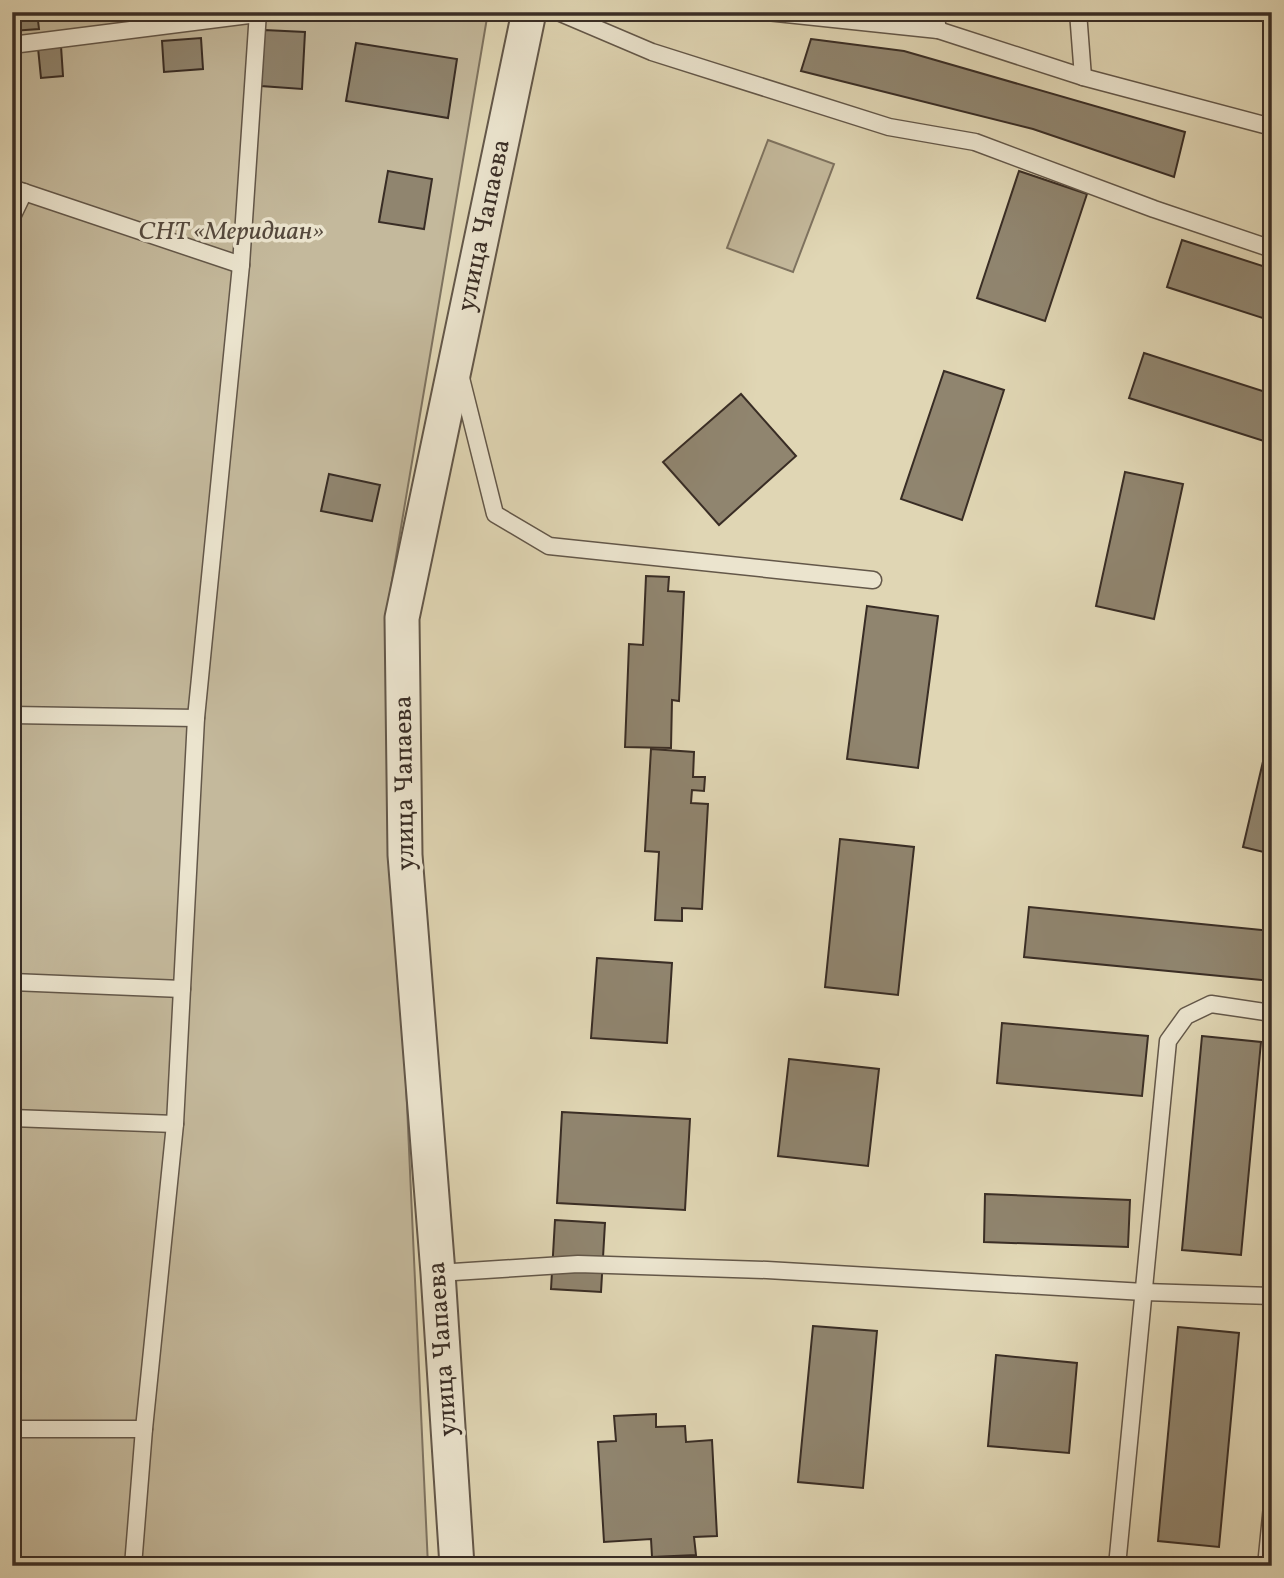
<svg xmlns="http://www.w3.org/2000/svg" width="1284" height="1578" viewBox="0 0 1284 1578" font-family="Vollkorn,serif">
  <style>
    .green { fill: #c4b99c; stroke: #7e7360; stroke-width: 2 }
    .building { fill: #90856f; stroke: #392d25; stroke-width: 2 }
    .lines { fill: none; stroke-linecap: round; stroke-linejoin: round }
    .lane-casing { stroke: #635749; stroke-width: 19 }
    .street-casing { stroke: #635749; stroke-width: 37 }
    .lane { stroke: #ebe4ce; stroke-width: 16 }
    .street { stroke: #ebe4ce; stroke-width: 33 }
    .labels { text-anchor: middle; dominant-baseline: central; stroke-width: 7; stroke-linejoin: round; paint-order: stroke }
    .street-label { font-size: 26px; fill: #392d25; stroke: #ebe4ce }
    .park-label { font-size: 26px; font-style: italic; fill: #55493d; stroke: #ebe4ce }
  </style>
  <rect width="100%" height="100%" fill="#e0d6b4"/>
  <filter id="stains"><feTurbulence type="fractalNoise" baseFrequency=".00286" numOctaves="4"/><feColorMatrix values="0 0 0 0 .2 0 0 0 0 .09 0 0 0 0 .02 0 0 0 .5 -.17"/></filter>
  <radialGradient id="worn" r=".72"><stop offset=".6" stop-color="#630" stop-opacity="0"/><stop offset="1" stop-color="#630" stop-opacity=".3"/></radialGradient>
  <g class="green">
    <polygon points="12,12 488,12 385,622 428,1566 12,1566"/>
    <polygon points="768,140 834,164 793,272 727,248"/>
  </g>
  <g class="building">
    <polygon points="12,12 37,12 39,29 12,31"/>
    <polygon points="42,12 91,12 91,18 42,20"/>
    <polygon points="264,30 305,32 302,89 261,86"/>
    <polygon points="201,38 203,69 164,72 162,41"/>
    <polygon points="811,39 904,51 1185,132 1174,177 1033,129 801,71"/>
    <polygon points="356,43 457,59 448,118 346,101"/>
    <polygon points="61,46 63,76 41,78 38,48"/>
    <polygon points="388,171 432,179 424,229 379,222"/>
    <polygon points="1019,171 1087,194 1045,321 977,298"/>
    <polygon points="1182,240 1272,269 1272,321 1167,287"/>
    <polygon points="1144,353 1272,394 1272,425 1267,442 1129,398"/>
    <polygon points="944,371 1004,390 962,520 901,499"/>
    <polygon points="741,394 796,456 719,525 663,462"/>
    <polygon points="1125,472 1183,484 1154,619 1096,606"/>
    <polygon points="329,474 380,485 372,521 321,511"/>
    <polygon points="646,576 669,577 668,591 684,592 679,701 672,700 671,748 625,747 629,644 643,645"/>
    <polygon points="867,606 938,616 918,768 847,759"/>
    <polygon points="1272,723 1272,854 1243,847"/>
    <polygon points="651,749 694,752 693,777 705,777 704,791 692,790 691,803 708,804 702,909 682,908 682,921 655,920 659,852 645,851"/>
    <polygon points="840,839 914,847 898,995 825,987"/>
    <polygon points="1029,907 1272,931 1272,981 1024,957"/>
    <polygon points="597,958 672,963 667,1043 591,1038"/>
    <polygon points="1002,1023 1148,1036 1142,1096 997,1083"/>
    <polygon points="1202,1036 1261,1042 1241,1255 1182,1250"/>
    <polygon points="789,1059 879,1069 868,1166 778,1156"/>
    <polygon points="562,1112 690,1119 685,1210 557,1203"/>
    <polygon points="985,1194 1130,1200 1128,1247 984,1242"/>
    <polygon points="555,1220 605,1223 601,1292 551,1289"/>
    <polygon points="813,1326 877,1331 863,1488 798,1482"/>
    <polygon points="1178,1327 1239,1333 1219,1547 1158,1541"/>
    <polygon points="996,1355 1077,1363 1069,1453 988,1446"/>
    <polygon points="656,1414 656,1427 685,1426 686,1442 712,1440 717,1536 694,1537 696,1555 652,1557 651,1539 604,1542 598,1442 616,1441 614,1416"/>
  </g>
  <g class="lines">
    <defs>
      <g id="lane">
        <polyline points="558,12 652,52 889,127 975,142 1154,209 1272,249"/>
        <polyline points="767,12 938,30 1083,77 1272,127"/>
        <polyline points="935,12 938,30"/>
        <polyline points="1078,12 1083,77"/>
        <polyline points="12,45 257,14"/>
        <polyline points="12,188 241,265"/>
        <polyline points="12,217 24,192"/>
        <polyline points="460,374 495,514 549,546 873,580"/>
        <polyline points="12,715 196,718"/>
        <polyline points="12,982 182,989"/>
        <polyline points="12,1118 175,1124"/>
        <polyline points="438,1273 578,1264 767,1270 1144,1292 1272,1296"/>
        <polyline points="12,1429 144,1429"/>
        <polyline points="133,1566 144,1429 175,1124 196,718 241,265 258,12"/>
        <polyline points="1117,1566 1168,1041 1186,1016 1211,1004 1272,1013"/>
        <polyline points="1266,1566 1272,1506"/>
      </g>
      <g id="street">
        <path id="s1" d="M457,1566L438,1273L405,855L402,618L529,12"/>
      </g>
    </defs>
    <use href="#lane" class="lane-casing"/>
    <use href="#street" class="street-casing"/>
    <use href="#lane" class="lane"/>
    <use href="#street" class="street"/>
  </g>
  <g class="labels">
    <g class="street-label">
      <text stroke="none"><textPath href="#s1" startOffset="1351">улица Чапаева</textPath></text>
      <text transform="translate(405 783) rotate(-91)">улица Чапаева</text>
      <text transform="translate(443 1349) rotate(-94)">улица Чапаева</text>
    </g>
    <g class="park-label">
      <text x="231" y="232">СНТ «Меридиан»</text>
    </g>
  </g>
  <rect width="1284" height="1578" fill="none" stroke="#e0d6b4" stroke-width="42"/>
  <rect x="14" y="14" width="1256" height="1550" fill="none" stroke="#392d25" stroke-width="3.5"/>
  <rect x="21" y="21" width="1242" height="1536" fill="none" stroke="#392d25" stroke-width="2"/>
  <rect width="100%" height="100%" filter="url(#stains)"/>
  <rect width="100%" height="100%" fill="url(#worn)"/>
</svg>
